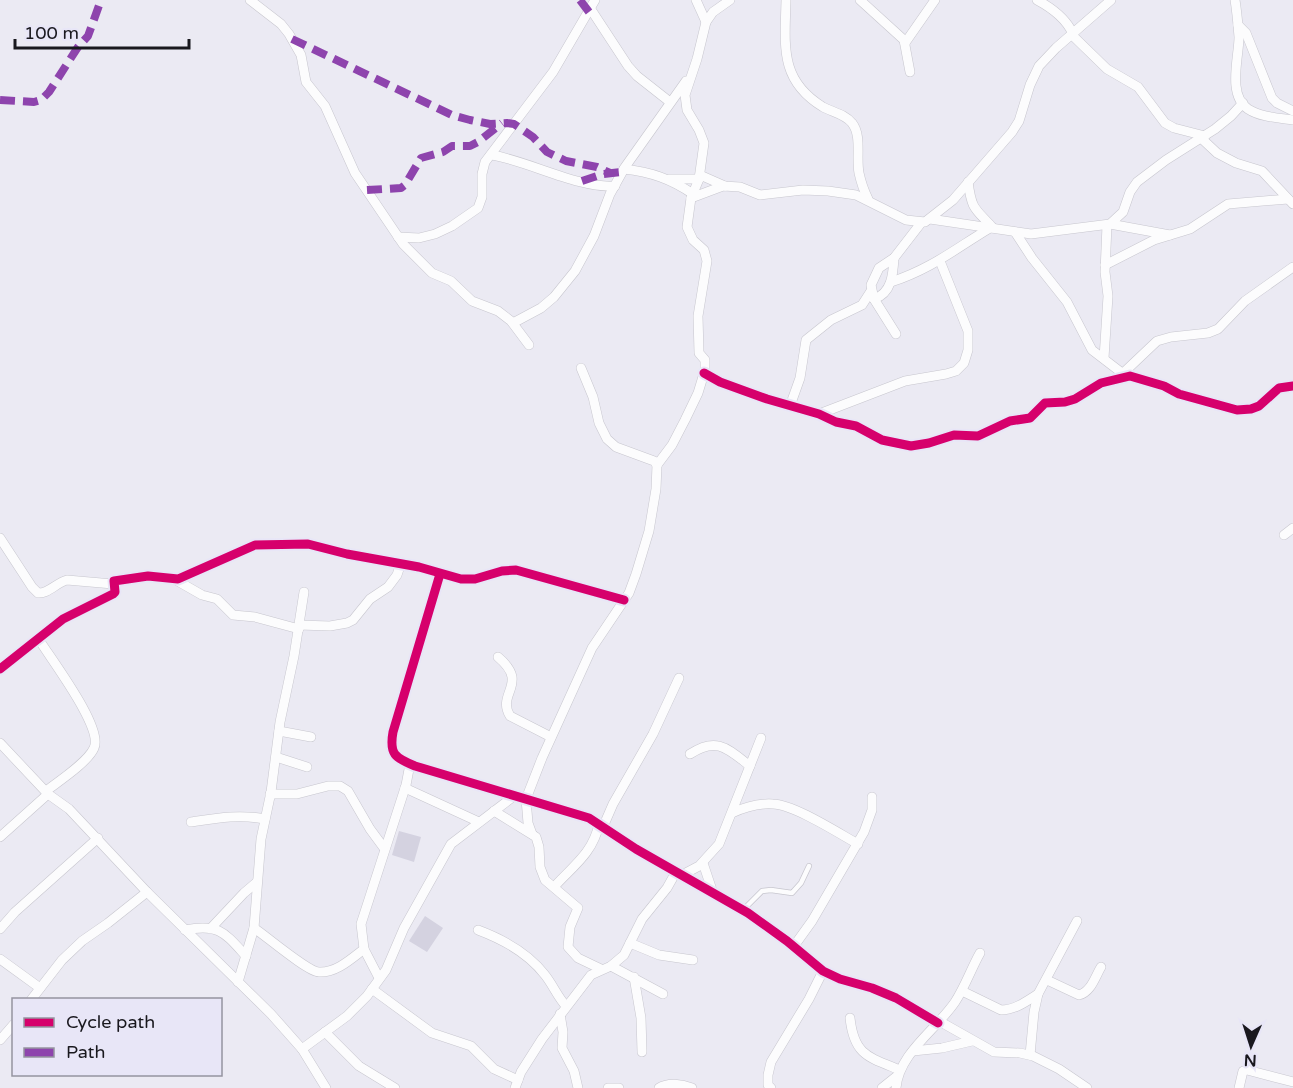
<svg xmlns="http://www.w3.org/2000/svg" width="1293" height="1088" viewBox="0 0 1293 1088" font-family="'Varela Round',sans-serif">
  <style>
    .building { fill: #d4d2e0 }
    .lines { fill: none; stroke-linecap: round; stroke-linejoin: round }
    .lane-casing { stroke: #c7c6ce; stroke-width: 6 }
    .street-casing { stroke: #c7c6ce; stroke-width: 10 }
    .lane { stroke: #fcfcfd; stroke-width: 4.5 }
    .street { stroke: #fcfcfd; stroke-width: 9 }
    .quiet { stroke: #8e44ad; stroke-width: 8; stroke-dasharray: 15 8; stroke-linecap: butt }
    .cycleway-casing { stroke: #e8e6f7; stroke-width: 13 }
    .cycleway { stroke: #d6006c; stroke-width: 9 }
  </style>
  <rect width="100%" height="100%" fill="#ebeaf3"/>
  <g class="building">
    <polygon points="399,831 421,837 414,862 392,855"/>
    <polygon points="425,916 443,928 427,952 409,941"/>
  </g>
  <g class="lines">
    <defs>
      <polyline id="lane" points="743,910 762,891 771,890 792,893 801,883 809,866"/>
      <g id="street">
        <polyline points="250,0 281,24 289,34 301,55 306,82 325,106 355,173 403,244 432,273 451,281 472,301 498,311 511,321 529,345"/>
        <polyline points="696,0 706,22"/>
        <path d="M786,0C785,46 779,80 823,107C832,112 845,114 852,123C862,135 856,158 859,173C861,182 864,191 868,199"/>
        <polyline points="860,0 904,40 910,72"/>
        <path d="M1037,0C1052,8 1066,18 1073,34"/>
        <path d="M1235,0C1237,12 1238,25 1239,37C1239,57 1227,95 1248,109C1260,117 1279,118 1293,120"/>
        <polyline points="590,8 628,66 637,76 670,102"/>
        <polyline points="1238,25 1246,33 1272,98 1277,103 1293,111"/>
        <polyline points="1072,35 1107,69 1138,87 1165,123 1174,128 1205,136"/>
        <polyline points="905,43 935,0"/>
        <polyline points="1201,138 1217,153 1236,163 1262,171 1293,204"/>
        <path d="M492,155C528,161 580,189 615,186"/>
        <path d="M624,169C651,172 671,179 693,194"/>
        <polyline points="700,175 725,186"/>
        <polyline points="669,179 699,179"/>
        <path d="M968,182C972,211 975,208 993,228"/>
        <polyline points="691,198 723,186 740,187 760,195 803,190 828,191 856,195 906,220 925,222 953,200 1012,132 1019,121 1030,85 1039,66 1056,48 1111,0"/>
        <polyline points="930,219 1031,234 1110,224 1123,212 1130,192 1137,182 1166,160 1215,129 1231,116 1243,103"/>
        <polyline points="1110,224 1170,235"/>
        <polyline points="1015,232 1032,258 1067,302 1092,350 1122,373"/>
        <polyline points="398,237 419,238 435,234 452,226 478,208 482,197 482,174 485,162 553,72 595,0"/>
        <polyline points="1105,265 1154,240 1190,229 1228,204 1288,199"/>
        <path d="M891,282C931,269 955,249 990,228"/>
        <path d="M874,299C892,293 893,274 894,258"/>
        <polyline points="513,323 541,308 554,297 575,271 594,236 610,194 625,167 686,81"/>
        <polyline points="896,334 874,299 871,285 879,268 894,258 921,223"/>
        <polyline points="1104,358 1108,296 1105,272 1107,225"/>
        <polyline points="704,373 720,382 767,399 819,414 836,422 856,426 882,440 911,446 929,443 954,435 978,436 1010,421 1030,418 1045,403 1065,402 1075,399 1101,383 1130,376 1164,386 1179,394 1237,410 1251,409 1259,406 1279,388 1293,386"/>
        <polyline points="1119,377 1157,341 1171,337 1208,333 1218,329 1245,301 1293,267"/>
        <polyline points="790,406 800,378 806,340 831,320 862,305 871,291"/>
        <polyline points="819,414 905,381 946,374 956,371 964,363 968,350 968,331 940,261"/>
        <polyline points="657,465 672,445 685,420 698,393 705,370 705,360 699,353 698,316 707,261 704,250 693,240 687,227 691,198 699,179 704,143 699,130 687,110 685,95 697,59 706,22 713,12 730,0"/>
        <polyline points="1284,535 1293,528"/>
        <path d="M0,538L32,587L38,593C48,594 56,583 67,580L113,584"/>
        <path d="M440,574L393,732C389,754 395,758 415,766L589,818L636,849L748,913L787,941L823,971L840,979L872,988L896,998L938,1023"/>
        <polyline points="174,579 202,595 217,599 233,615 255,617 299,629"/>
        <polyline points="299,625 330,626 347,623 353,620 370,599 388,587 397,575 401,563"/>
        <path d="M38,638C50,658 104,728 94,748C88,762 59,781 46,791"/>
        <path d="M498,657C530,684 496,693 510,716L551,737"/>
        <polyline points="0,669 63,619 113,594 115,592 114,581 148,576 178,579 255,545 308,544 347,554 419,567 461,579 475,579 502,571 516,570 624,600"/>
        <polyline points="279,731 311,737"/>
        <polyline points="0,743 48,794 69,809 147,892 271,1014 302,1049 326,1088"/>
        <path d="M690,754C717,736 728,749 750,766"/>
        <polyline points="276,757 307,767"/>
        <polyline points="405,788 479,822"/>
        <polyline points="270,794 297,794 328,786 340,786 348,791 370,829 384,848"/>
        <polyline points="494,811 536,837 539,847 540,867 545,880 578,908 570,927 568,947 578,958 601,969"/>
        <path d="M732,813C745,807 759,803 773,804C793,804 838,833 858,844"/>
        <path d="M191,822C217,818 239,814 265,819"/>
        <polyline points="603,827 613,804 653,734 679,678"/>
        <polyline points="532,834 528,823 526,799 542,758 592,648 629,593 636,574 649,531 656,489 657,465 654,461 616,447 607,439 599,423 593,397 581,368"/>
        <polyline points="0,837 48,794"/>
        <polyline points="703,863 713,893"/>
        <polyline points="682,875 699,866 719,844 761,738"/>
        <path d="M554,887C573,866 593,853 599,824"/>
        <polyline points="212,927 244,893 257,882"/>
        <path d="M254,928C266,936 308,972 319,972C336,973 351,959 364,949"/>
        <polyline points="0,929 15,912 98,838"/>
        <path d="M185,930C219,923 225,933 246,956"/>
        <path d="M478,930C502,939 529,954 545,975C553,985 557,996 566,1006"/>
        <polyline points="630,943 659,955 693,960"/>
        <polyline points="794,946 812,921 864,832 872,810 872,797"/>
        <polyline points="0,959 40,988"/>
        <polyline points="611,966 663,994"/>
        <polyline points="634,977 641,1018 642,1052"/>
        <polyline points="379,978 364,949 361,924 406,785 410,764"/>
        <path d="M1047,980L1079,995C1091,992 1095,977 1101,967"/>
        <polyline points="238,982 254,928 261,839 271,792 280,722 294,656 304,592"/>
        <polyline points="372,989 432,1033 471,1046 494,1069 518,1080"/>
        <path d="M962,991L1001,1010C1015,1010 1027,1001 1038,994"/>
        <polyline points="31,1000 62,960 82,941 108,923 147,892"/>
        <polyline points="560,1014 563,1032 562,1048 574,1071 578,1088"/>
        <path d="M850,1018C854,1055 868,1057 900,1070"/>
        <polyline points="939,1021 994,1052 1020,1053 1033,1056 1059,1069 1087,1088"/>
        <polyline points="325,1032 359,1066 395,1088"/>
        <polyline points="0,1040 14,1024"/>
        <polyline points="302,1049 347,1016 367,996 386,970 404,928 451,844 514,796"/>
        <polyline points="913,1051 942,1048 972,1041"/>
        <polyline points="1030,1055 1034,1012 1038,994 1077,921"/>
        <polyline points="515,1088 521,1072 542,1039 591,975 611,966 624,955 642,919 667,888 676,872"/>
        <polyline points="608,1088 619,1088"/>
        <path d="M659,1088C668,1082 682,1084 692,1088"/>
        <polyline points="771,1088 768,1085 768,1075 771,1062 809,999 823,971"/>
        <polyline points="882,1088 897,1076"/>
        <path d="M896,1088C899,1053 936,1030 955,1002C965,987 971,969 980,953"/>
        <polyline points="1239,1088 1243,1071 1247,1070 1293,1082"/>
      </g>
    </defs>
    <use href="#lane" class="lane-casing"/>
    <use href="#street" class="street-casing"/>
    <use href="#lane" class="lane"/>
    <use href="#street" class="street"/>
    <g class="quiet">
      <polyline points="580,0 589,12"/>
      <polyline points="292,39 452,115 470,120 490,124 507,123 514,124 533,137 547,152 566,161 597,167 610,173"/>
      <polyline points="0,100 34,102 41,100 49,92 78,47 88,36 101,0"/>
      <polyline points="582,181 603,174 622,172"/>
      <polyline points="367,190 401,188 405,185 421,158 443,152 452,146 470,146 478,142 502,123"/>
    </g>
    <defs>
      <g id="cycleway">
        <polyline points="704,373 720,382 767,399 819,414 836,422 856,426 882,440 911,446 929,443 954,435 978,436 1010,421 1030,418 1045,403 1065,402 1075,399 1101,383 1130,376 1164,386 1179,394 1237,410 1251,409 1259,406 1279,388 1293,386"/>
        <path d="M440,574L393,732C389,754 395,758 415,766L589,818L636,849L748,913L787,941L823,971L840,979L872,988L896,998L938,1023"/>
        <polyline points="0,669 63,619 113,594 115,592 114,581 148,576 178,579 255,545 308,544 347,554 419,567 461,579 475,579 502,571 516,570 624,600"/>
      </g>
    </defs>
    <use href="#cycleway" class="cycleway-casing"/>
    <use href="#cycleway" class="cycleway"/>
  </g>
  <rect x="12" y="998" width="210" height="78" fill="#e8e6f7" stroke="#9594a0" stroke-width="1.5"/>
  <rect x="24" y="1018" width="30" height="9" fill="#d6006c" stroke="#9594a0" stroke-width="1.5"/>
  <text x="66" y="1028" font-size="18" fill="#19181e">Cycle path</text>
  <rect x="24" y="1048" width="30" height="9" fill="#8e44ad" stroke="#9594a0" stroke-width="1.5"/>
  <text x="66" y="1058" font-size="18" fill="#19181e">Path</text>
  <g transform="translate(1251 1046) rotate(183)" stroke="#e8e6f7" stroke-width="4.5" paint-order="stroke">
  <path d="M0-4.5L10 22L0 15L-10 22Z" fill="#19181e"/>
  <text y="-9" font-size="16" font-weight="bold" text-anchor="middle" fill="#19181e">N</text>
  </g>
  <path d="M15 39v9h174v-9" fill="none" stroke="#19181e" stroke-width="3"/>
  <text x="24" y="39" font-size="18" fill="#19181e" stroke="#e8e6f7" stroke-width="4.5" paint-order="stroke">100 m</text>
</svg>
